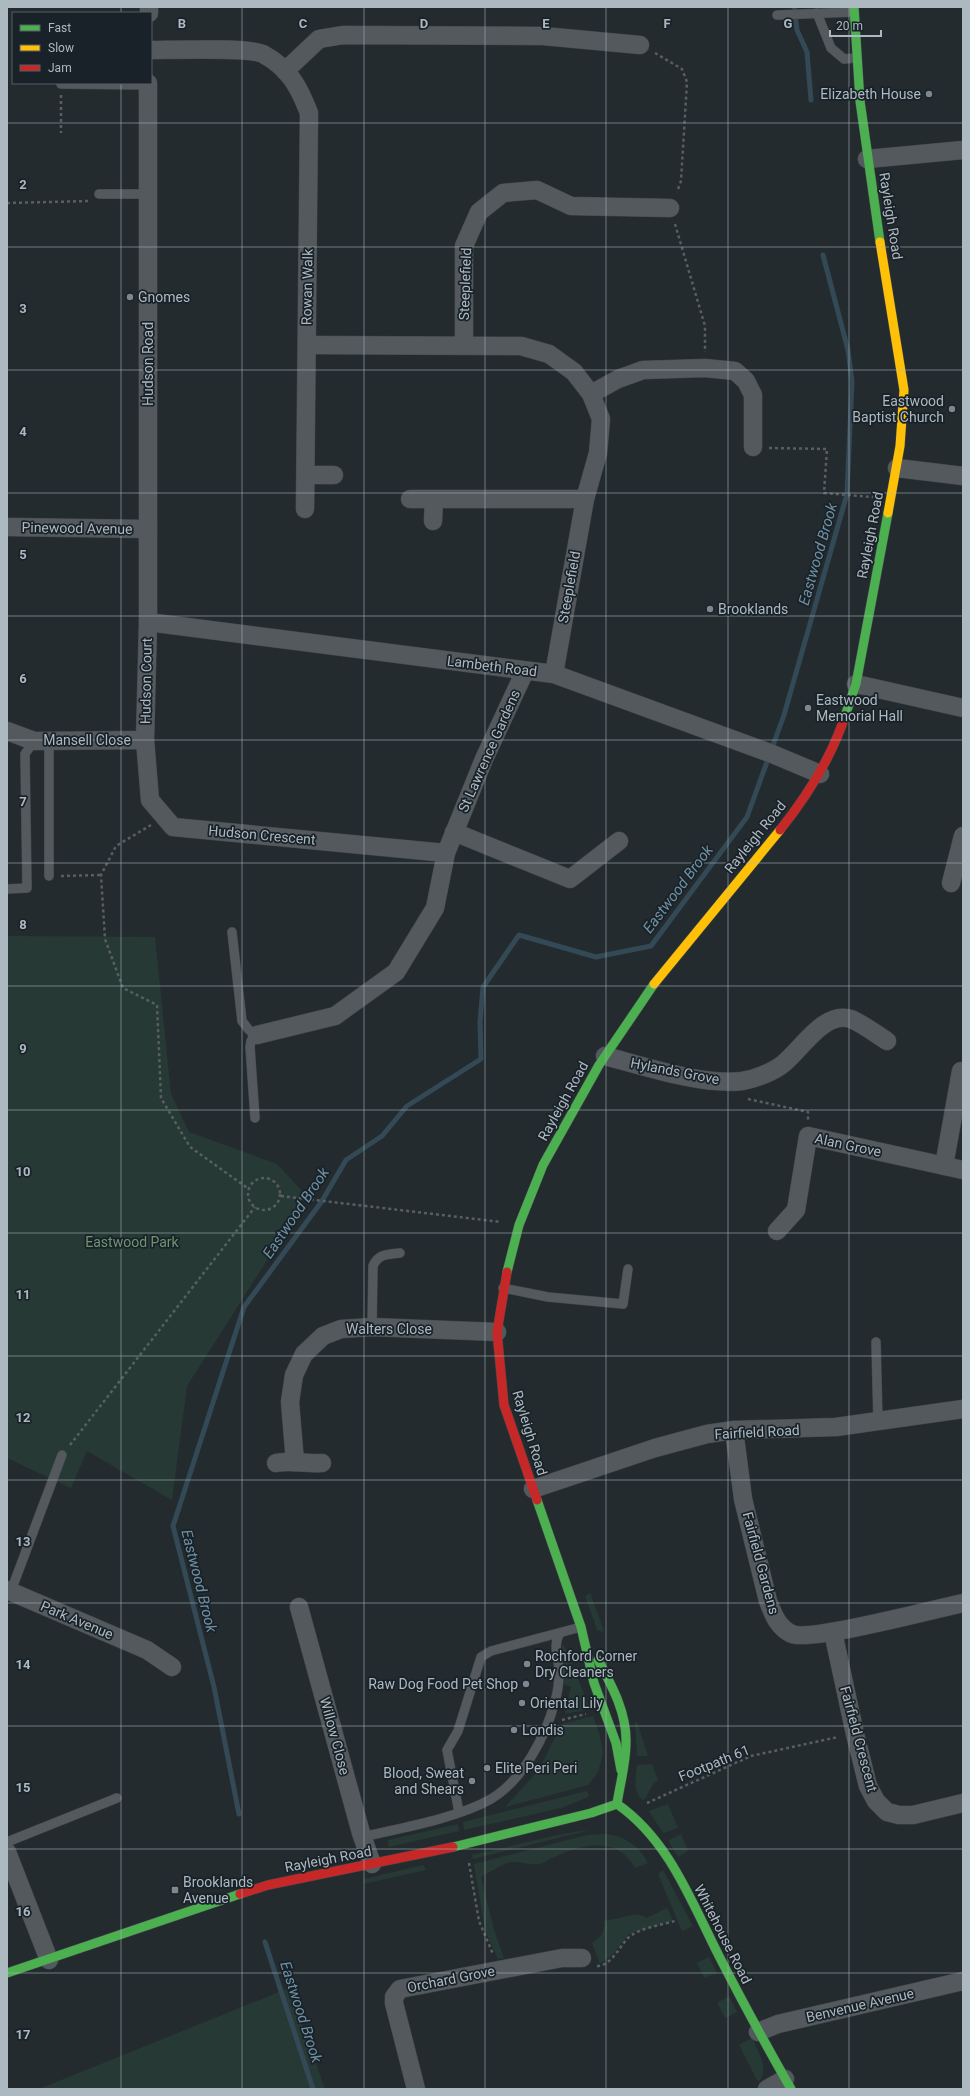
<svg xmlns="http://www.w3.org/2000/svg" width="970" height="2096" viewBox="0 0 970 2096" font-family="Roboto,sans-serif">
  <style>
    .green { fill: #273935 }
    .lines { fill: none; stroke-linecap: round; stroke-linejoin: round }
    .stream { stroke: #334955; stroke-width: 5 }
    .lane-casing { stroke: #42474a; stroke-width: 10 }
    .street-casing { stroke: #42474a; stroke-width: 19 }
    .fast-casing { stroke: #42474a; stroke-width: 10 }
    .slow-casing { stroke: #42474a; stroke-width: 10 }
    .jam-casing { stroke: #42474a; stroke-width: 10 }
    .path { stroke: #585e61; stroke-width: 2.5; stroke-dasharray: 3 3; stroke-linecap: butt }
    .lane { stroke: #54595d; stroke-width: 9 }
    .street { stroke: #54595d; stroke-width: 18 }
    .fast { stroke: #4caf50; stroke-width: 9 }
    .slow { stroke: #ffc107; stroke-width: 9 }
    .jam { stroke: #c62828; stroke-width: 9 }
    .grid { fill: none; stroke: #adb9c1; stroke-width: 1; stroke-opacity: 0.55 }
    .poi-dot { fill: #7d878e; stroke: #192228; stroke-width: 1.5 }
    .labels { text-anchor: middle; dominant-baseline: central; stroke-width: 3.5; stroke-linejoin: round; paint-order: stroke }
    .poi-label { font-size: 14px; fill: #adb9c1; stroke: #192228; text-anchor: start }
    .street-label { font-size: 14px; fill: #adb9c1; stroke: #192228 }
    .park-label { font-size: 14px; fill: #6f9570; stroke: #192228 }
    .water-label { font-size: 15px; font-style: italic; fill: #7091a3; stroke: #192228 }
    .grid-label { font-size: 13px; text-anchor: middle; font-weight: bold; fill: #adb9c1; stroke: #192228; stroke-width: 3.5; stroke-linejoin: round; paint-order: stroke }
  </style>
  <rect width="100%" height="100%" fill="#242b2f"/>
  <g class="green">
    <polygon points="7,936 155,937 171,1094 189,1132 277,1164 301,1190 299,1210 187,1386 172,1500 87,1451 71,1488 7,1458"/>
    <polygon points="590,1593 604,1631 602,1632 597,1630 585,1596"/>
    <polygon points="562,1645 564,1645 590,1709 565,1714 571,1687 562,1683 563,1666"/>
    <polygon points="593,1716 600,1736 603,1754 598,1772 588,1785 505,1807 538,1771 562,1724"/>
    <polygon points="635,1722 637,1722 648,1756 637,1756"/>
    <path d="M652,1764L658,1780L653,1784L645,1799L643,1800C632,1792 636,1776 637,1765Z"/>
    <polygon points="587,1791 589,1796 586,1798 561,1808 464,1830 463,1822"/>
    <polygon points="668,1804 678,1828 663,1833 649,1811"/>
    <polygon points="458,1824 459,1831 389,1847 388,1840"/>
    <polygon points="594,1829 473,1859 472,1855 562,1834"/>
    <path d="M603,1834C623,1835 639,1845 648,1863L635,1868C617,1834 578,1845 550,1859C548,1860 545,1862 543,1863C533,1867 522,1861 512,1862C502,1863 490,1873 481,1877L494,1930L504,1958L498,1959L485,1931L474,1864L587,1835Z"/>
    <polygon points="681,1834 688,1851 678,1857 669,1842 669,1840"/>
    <polygon points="423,1865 426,1870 363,1884 364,1879"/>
    <polygon points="663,1870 693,1926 682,1931 658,1874"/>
    <path d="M667,1908L673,1921L629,1934L612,1955L600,1964L592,1943C601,1938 605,1931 604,1921L638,1914L647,1918Z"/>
    <polygon points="709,1957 717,1973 704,1978 697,1963"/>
    <polygon points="289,1988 325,2089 39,2089"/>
    <polygon points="729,1996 737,2012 725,2018 717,2003"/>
    <path d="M752,2038C758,2052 769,2066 760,2081L757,2080L739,2045Z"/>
  </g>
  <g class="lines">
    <g class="stream">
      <polyline points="794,7 797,30 807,52 811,100"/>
      <polyline points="239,1814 214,1687 173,1526 244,1307 322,1201 346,1160 382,1136 407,1106 481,1059 480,1022 483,987 519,935 596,957 651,946 747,817 784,715 847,494 852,382 848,350 823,255"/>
      <polyline points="265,1942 313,2089"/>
    </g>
    <defs>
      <g id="lane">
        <polyline points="817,13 831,48 844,59 856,58"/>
        <polyline points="777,15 854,12"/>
        <polyline points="61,84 148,85"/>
        <polyline points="99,194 148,194"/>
        <polyline points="49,741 49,876"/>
        <polyline points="7,889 27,888 25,754 34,741"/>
        <polyline points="232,932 242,1021 249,1030 257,1035 251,1041 250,1047 255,1118"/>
        <polyline points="503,1288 548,1297 623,1304 628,1269"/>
        <path d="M372,1327L373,1266C378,1254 388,1254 400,1253"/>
        <polyline points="876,1342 878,1422"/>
        <polyline points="11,1591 62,1455"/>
        <polyline points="459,1812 447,1750 458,1731 481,1657 491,1651 581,1627"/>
        <path d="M362,1837C401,1828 458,1818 491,1799C523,1780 546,1736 555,1701C558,1692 559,1681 559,1671C559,1658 552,1645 560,1633"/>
        <polyline points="7,1842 117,1798"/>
      </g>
      <g id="street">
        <polyline points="149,13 149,7"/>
        <path d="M151,50C172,50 249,47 263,54C289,68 299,87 309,113L305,509"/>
        <polyline points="285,71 319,39 343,35 543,36 640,45"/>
        <polyline points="148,83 148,622 145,740 150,800 173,827 446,853"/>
        <polyline points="867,159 963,150"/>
        <polyline points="307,345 521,346 549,354 574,372 591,394 601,419 598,453 585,499 554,674"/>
        <polyline points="464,345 464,246 479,212 503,193 537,190 571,206 670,208"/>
        <polyline points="591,394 618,379 643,370 705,368 735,371 746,381 753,395 753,447"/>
        <polyline points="897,468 963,476"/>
        <polyline points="306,475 334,475"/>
        <polyline points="410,499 585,499"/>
        <polyline points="433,521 434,500"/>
        <polyline points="7,527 148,529"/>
        <polyline points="148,622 554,674 770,753 820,774"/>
        <polyline points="856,684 963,708"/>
        <polyline points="7,731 34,741 145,740"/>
        <polyline points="454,832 570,879 619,841"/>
        <polyline points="951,883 963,836"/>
        <polyline points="257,1035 335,1016 396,972 435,908 446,853 484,759 525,671"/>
        <path d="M605,1056C643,1066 703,1086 742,1081C755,1079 773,1072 783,1064C801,1050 824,1010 851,1019C863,1024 876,1034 887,1041"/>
        <polyline points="944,1166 961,1071"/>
        <polyline points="777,1231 796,1210 808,1136 963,1170"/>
        <path d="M734,1430L743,1499L768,1601C773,1614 778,1628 792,1634C810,1642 936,1609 963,1603"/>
        <polyline points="295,1462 290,1402 294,1375 304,1354 323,1336 341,1329 372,1327 497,1332"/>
        <path d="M276,1463C291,1460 306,1464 322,1463"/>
        <polyline points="533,1489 655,1448 707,1434 734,1430 836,1427 963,1409"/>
        <polyline points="7,1590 147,1650 172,1667"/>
        <polyline points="299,1607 361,1833 372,1864"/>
        <polyline points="833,1632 855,1734 868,1786 876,1801 887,1812 899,1815 913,1815 963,1803"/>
        <polyline points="7,1852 49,1960"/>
        <polyline points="758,2032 778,2024 963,1981"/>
        <polyline points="416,2089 394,2003 394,1997 400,1989 562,1958 582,1958"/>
        <polyline points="767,2089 785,2079"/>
      </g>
      <g id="fast">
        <polyline points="854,7 860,101 880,242"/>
        <polyline points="845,716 856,684 888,513"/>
        <polyline points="507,1272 519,1225 543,1165 599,1065 654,984"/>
        <polyline points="537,1500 581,1627 594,1683 616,1743 621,1770"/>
        <path d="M617,1804C669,1840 691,1901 719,1956C742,2001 766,2045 791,2089"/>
        <path d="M453,1847L591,1813L617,1804C620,1784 626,1763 626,1743C627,1713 612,1686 598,1660"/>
        <polyline points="7,1973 240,1894"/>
      </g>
      <g id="slow">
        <polyline points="880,242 904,390 900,446 888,513"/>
        <polyline points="654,984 780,830"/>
      </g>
      <g id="jam">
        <path d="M780,830C808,795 831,759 845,716"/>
        <polyline points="507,1272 497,1332 504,1405 537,1500"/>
        <polyline points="240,1894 268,1885 453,1847"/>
      </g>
    </defs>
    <use href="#lane" class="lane-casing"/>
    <use href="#street" class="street-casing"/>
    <use href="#fast" class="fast-casing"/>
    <use href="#slow" class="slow-casing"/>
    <use href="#jam" class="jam-casing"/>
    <g class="path">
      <polyline points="655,53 682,69 687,82 681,181 677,192"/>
      <polyline points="61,95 61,133"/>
      <polyline points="7,203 90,201"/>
      <polyline points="675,224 705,326 705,352"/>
      <polyline points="769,448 827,449 824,493 873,497"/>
      <polyline points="151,825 116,846 101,875 105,939 123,988 157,1005 161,1098 190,1147 249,1189"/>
      <polyline points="61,876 101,875"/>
      <polyline points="748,1099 808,1112 808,1120"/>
      <circle cx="264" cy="1194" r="16"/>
      <polyline points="281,1196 501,1222"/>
      <polyline points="70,1445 255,1207"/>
      <polyline points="562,1720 586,1714"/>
      <polyline points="647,1803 751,1756 838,1737"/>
      <polyline points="469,1863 479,1921 493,1954"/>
      <path d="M597,1966C611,1966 620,1946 628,1938C639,1928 661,1925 675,1921"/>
    </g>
    <use href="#lane" class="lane"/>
    <use href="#street" class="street"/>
    <use href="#fast" class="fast"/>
    <use href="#slow" class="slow"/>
    <use href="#jam" class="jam"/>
  </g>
  <path class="grid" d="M121,7V13M242,7V2089M364,7V2089M485,7V2089M606,7V2089M728,7V2089M849,7V2089M121,83V2089M7,123H963M7,247H963M7,370H963M7,493H963M7,616H963M7,740H963M7,863H963M7,986H963M7,1110H963M7,1233H963M7,1356H963M7,1480H963M7,1603H963M7,1726H963M7,1849H963M7,1973H963"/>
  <g class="poi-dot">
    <circle cx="929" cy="94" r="4"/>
    <circle cx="130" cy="297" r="4"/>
    <circle cx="952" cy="409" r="4"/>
    <circle cx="710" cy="609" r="4"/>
    <circle cx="808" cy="708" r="4"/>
    <circle cx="527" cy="1664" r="4"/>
    <circle cx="526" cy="1684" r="4"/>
    <circle cx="522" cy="1703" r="4"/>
    <circle cx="514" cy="1730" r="4"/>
    <circle cx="487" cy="1768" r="4"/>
    <circle cx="472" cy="1781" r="4"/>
    <rect x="171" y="1886" width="8" height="8" rx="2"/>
  </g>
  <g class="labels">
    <g class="poi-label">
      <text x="921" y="94" text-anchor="end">Elizabeth House</text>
      <text x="138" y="297">Gnomes</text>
      <text x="944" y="401" text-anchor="end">Eastwood<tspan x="944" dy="16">Baptist Church</tspan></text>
      <text x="718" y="609">Brooklands</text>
      <text x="816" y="700">Eastwood<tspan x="816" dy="16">Memorial Hall</tspan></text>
      <text x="535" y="1656">Rochford Corner<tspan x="535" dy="16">Dry Cleaners</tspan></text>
      <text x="518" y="1684" text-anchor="end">Raw Dog Food Pet Shop</text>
      <text x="530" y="1703">Oriental Lily</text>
      <text x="522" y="1730">Londis</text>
      <text x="495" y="1768">Elite Peri Peri</text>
      <text x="464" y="1773" text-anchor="end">Blood, Sweat<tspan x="464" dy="16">and Shears</tspan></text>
      <text x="183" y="1882">Brooklands<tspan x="183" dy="16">Avenue</tspan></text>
    </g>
    <g class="street-label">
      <text transform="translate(891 216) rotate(81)">Rayleigh Road</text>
      <text transform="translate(465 284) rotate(-88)">Steeplefield</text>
      <text transform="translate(307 287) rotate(-89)">Rowan Walk</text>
      <text transform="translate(148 364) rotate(-90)">Hudson Road</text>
      <text transform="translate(77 528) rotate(1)">Pinewood Avenue</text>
      <text transform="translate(870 535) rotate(-79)">Rayleigh Road</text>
      <text transform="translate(569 587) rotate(-80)">Steeplefield</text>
      <text transform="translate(492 666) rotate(7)">Lambeth Road</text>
      <text transform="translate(146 681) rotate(-89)">Hudson Court</text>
      <text x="87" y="740">Mansell Close</text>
      <text transform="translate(489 751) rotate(-66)">St Lawrence Gardens</text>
      <text transform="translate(262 835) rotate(5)">Hudson Crescent</text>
      <text transform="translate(755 837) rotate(-51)">Rayleigh Road</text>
      <text transform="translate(675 1071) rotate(11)">Hylands Grove</text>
      <text transform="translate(563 1101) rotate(-61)">Rayleigh Road</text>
      <text transform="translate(848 1145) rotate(12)">Alan Grove</text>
      <text x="389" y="1329">Walters Close</text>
      <text transform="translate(757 1432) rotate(-3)">Fairfield Road</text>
      <text transform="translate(530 1433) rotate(73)">Rayleigh Road</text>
      <text transform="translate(761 1563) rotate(75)">Fairfield Gardens</text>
      <text transform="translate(77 1620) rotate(23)">Park Avenue</text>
      <text transform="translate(335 1736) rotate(75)">Willow Close</text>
      <text transform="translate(859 1739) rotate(75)">Fairfield Crescent</text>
      <text transform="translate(714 1763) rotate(-22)">Footpath 61</text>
      <text transform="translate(328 1859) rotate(-11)">Rayleigh Road</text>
      <text transform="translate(723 1934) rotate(63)">Whitehouse Road</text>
      <text transform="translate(451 1979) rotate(-11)">Orchard Grove</text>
      <text transform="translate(860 2005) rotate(-13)">Benvenue Avenue</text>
    </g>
    <g class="park-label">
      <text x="132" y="1242">Eastwood Park</text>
    </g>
    <g class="water-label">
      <text transform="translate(818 554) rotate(-74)">Eastwood Brook</text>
      <text transform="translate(678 889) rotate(-53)">Eastwood Brook</text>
      <text transform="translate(296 1213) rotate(-56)">Eastwood Brook</text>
      <text transform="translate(199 1581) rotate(76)">Eastwood Brook</text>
      <text transform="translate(301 2012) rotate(72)">Eastwood Brook</text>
    </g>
  </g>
  <g class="grid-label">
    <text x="182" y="28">B</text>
    <text x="303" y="28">C</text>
    <text x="424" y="28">D</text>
    <text x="546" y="28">E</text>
    <text x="667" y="28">F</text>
    <text x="788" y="28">G</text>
    <text x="23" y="189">2</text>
    <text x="23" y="313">3</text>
    <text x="23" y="436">4</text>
    <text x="23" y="559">5</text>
    <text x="23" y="683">6</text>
    <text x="23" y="806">7</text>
    <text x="23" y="929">8</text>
    <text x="23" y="1053">9</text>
    <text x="23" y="1176">10</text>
    <text x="23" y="1299">11</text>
    <text x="23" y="1422">12</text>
    <text x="23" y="1546">13</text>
    <text x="23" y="1669">14</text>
    <text x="23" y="1792">15</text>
    <text x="23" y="1916">16</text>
    <text x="23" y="2039">17</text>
  </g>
  <rect width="970" height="2096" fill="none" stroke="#adb9c1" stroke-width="16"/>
  <rect x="12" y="12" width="140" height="72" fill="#192228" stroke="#545e65"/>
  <rect x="20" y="25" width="20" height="6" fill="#4caf50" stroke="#545e65"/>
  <text x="48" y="32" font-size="12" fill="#adb9c1">Fast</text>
  <rect x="20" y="45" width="20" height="6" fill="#ffc107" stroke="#545e65"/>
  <text x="48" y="52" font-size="12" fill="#adb9c1">Slow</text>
  <rect x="20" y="65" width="20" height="6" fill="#c62828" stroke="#545e65"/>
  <text x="48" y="72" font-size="12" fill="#adb9c1">Jam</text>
  <path d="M830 30v6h51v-6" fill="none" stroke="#adb9c1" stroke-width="2"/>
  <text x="836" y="30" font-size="12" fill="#adb9c1" stroke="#192228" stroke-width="3" paint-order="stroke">20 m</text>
</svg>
